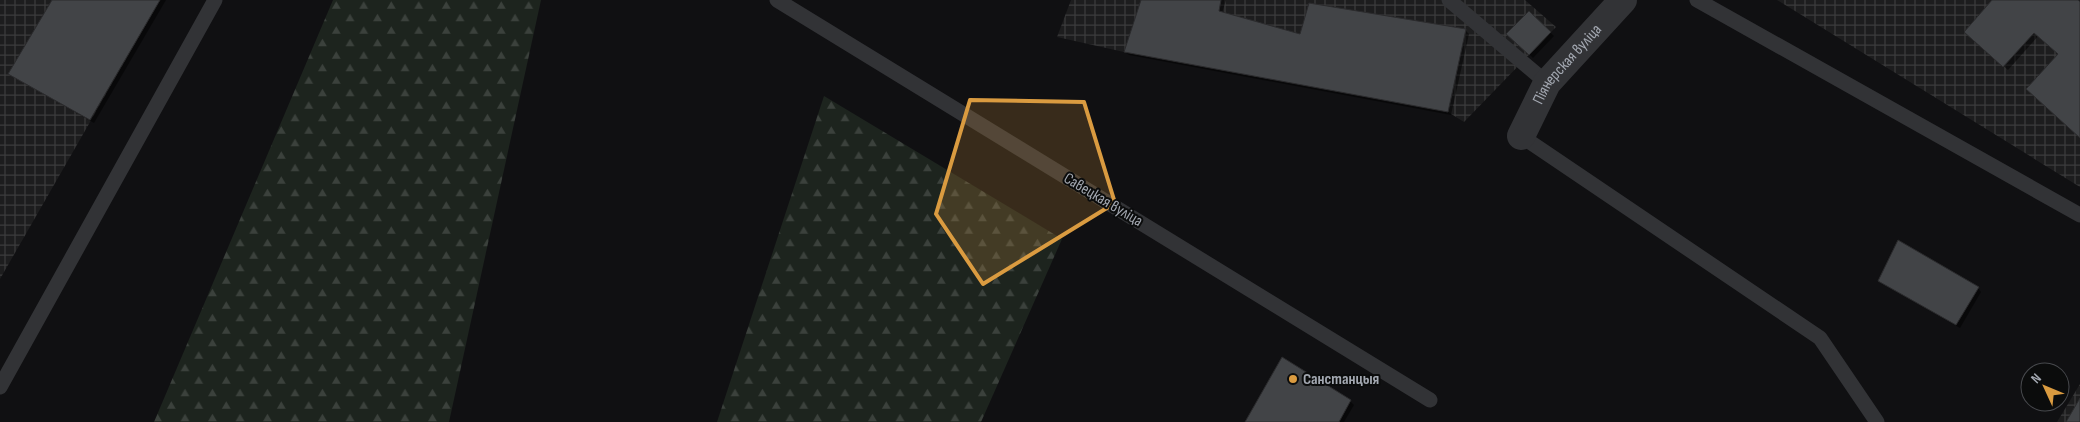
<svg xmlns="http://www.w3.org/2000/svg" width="2080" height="422" viewBox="0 0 2080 422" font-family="'Sofia Sans Condensed',sans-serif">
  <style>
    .industrial { fill: url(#industrial-grid) }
    .forest { fill: url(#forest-firs) }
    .shadow { fill: #0007 }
    .building { fill: #424447; stroke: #2b2b2d }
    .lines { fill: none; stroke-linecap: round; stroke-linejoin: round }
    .lane { stroke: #323336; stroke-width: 15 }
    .street { stroke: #323336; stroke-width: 28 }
    .marked { fill: #da9b40; fill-opacity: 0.2; stroke: #da9b40; stroke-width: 4; stroke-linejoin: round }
    .poi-dot { fill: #da9b40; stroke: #0b0c0c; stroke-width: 2 }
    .labels { text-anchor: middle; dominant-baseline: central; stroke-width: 4; stroke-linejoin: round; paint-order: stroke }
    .street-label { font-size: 16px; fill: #a3a8b1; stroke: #0b0c0c }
    .poi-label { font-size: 16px; font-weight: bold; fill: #a3a8b1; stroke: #0b0c0c; text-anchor: start }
  </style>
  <defs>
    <pattern id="industrial-grid" width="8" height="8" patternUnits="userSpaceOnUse" patternTransform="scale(1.25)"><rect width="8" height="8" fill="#1d1d1e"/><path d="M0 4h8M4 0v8" fill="none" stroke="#3b3b3c"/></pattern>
    <pattern id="forest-firs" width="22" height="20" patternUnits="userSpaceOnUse" patternTransform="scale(1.25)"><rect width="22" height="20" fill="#1d241e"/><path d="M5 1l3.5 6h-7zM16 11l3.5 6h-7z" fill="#3b413c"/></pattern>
  </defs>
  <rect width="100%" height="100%" fill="#101012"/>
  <g class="industrial">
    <polygon points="0,0 160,0 0,279"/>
    <polygon points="1071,0 1525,0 1556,27 1464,122 1448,112 1124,52 1057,37"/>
    <polygon points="1777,0 2080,0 2080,188 2080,187"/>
    <polygon points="2080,384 2080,422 2057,422"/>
  </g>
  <g class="forest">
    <polygon points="333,0 541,0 449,422 154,422"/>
    <polygon points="824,96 1062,239 981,422 717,422"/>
  </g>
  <g class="shadow">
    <polygon points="53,0 166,0 94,123 9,74"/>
    <polygon points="1143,0 1226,0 1222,13 1301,36 1465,30 1469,34 1451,115 1129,55 1125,52"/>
    <polygon points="1993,0 2076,0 2080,3 2080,137 2060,54 2039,35 2008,70 1969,35"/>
    <polygon points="1529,13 1554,36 1533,58 1508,34"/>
    <polygon points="1879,281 1978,288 1981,292 1960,328"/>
    <polygon points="1350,401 1354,405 1344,422 1246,422"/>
  </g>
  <g class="building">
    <polygon points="52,0 160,0 90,120 8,74"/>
    <polygon points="1141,0 1221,0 1219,11 1300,34 1309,3 1466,29 1448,112 1124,52"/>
    <polygon points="1992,0 2078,0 2080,2 2080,138 2026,89 2058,54 2034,33 2003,67 1964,32"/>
    <polygon points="1529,11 1551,32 1529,55 1506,34"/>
    <polygon points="1898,240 1979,287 1956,325 1878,281"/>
    <polygon points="1282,357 1351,400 1339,422 1245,422"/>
    <polygon points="2080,398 2080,422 2066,422"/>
  </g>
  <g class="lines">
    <g class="lane">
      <polyline points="777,0 1430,400"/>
      <polyline points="1449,0 1547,83"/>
      <polyline points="1697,0 2080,215"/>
      <polyline points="1521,136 1820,338 1877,422"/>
      <polyline points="0,387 215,0"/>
    </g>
    <path class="street" id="s1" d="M1521,136L1547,83L1623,0"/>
  </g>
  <path class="marked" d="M970,100L1084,102L1115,203L983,284L936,214Z"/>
  <circle class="poi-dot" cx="1293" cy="379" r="5"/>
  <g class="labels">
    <g class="street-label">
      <text stroke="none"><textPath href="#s1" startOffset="86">Піянерская вуліца</textPath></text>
      <text transform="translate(1103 200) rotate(31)">Савецкая вуліца</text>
    </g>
    <g class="poi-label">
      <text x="1303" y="379">Санстанцыя</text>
    </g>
  </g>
  <g transform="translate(2045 387) rotate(314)"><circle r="24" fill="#0b0c0c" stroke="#484a4e"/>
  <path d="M0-4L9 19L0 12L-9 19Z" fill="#da9b40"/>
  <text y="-8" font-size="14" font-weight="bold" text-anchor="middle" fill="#a3a8b1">N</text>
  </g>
</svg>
